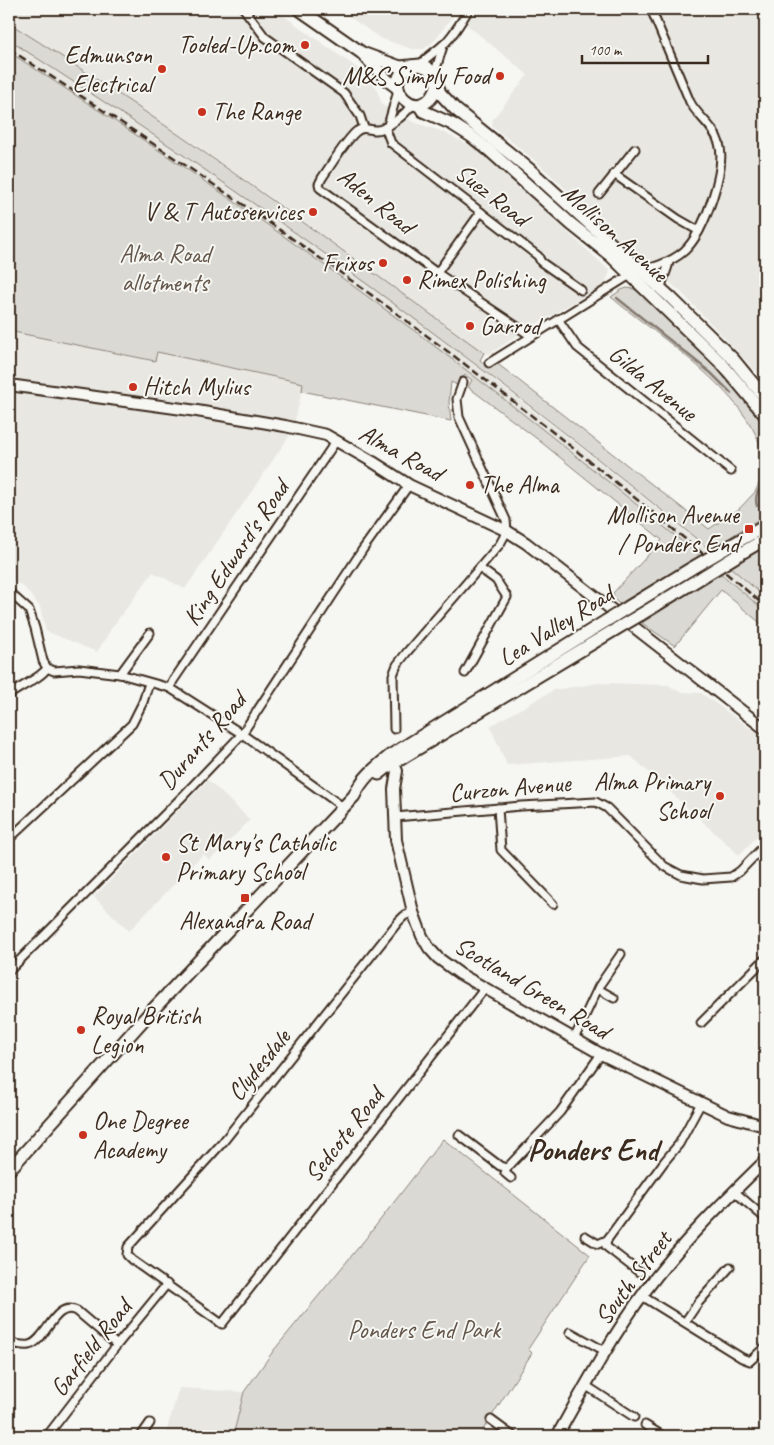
<svg xmlns="http://www.w3.org/2000/svg" width="774" height="1445" viewBox="0 0 774 1445" font-family="Caveat,sans-serif">
  <style>
    .built { fill: #e8e7e2 }
    .green { fill: #dad9d3; stroke: #8a8278 }
    .lines { fill: none; stroke-linecap: round; stroke-linejoin: round }
    .stream { stroke: #857a71; stroke-width: 2.5 }
    .street-casing { stroke: #3b2a1e; stroke-width: 11 }
    .secondary-casing { stroke: #3b2a1e; stroke-width: 14 }
    .primary-casing { stroke: #3b2a1e; stroke-width: 15 }
    .street { stroke: #f6f6f2; stroke-width: 7 }
    .secondary { stroke: #f6f6f2; stroke-width: 10 }
    .primary { stroke: #f6f6f2; stroke-width: 11 }
    .rail { stroke: #3b2a1e; stroke-width: 2.5; stroke-dasharray: 8 4; stroke-linecap: butt }
    .primary-bridge-casing { stroke: #3b2a1e; stroke-width: 15; stroke-linecap: butt }
    .primary-bridge { stroke: #f6f6f2; stroke-width: 11 }
    .poi-dot { fill: #c8321e; stroke: #f6f6f2; stroke-width: 2 }
    .labels { text-anchor: middle; dominant-baseline: central; stroke-width: 4; stroke-linejoin: round; paint-order: stroke }
    .poi-label { font-size: 25px; fill: #3b2a1e; stroke: #f6f6f2; text-anchor: start }
    .street-label { font-size: 25px; fill: #3b2a1e; stroke: #f6f6f2 }
    .park-label { font-size: 25px; fill: #63564b; stroke: #f6f6f2 }
    .district-label { font-size: 30px; font-weight: bold; fill: #3b2a1e; stroke: #f6f6f2 }
  </style>
  <rect width="100%" height="100%" fill="#f6f6f2"/>
  <filter id="ink" filterUnits="userSpaceOnUse"><feTurbulence type="fractalNoise" baseFrequency=".02" numOctaves="2"/><feDisplacementMap in="SourceGraphic" scale="10" xChannelSelector="R" yChannelSelector="G"/><feConvolveMatrix kernelMatrix="1 2 1 2 8 2 1 2 1" color-interpolation-filters="sRGB"/></filter>
  <g filter="url(#ink)">
    <g class="built">
      <polygon points="9,9 274,9 360,70 376,87 382,105 413,122 441,131 477,149 610,271 605,284 516,336 491,353 485,354 288,210 196,146 9,23"/>
      <polygon points="338,9 765,9 765,381 680,291 637,256 539,164 492,126 493,119 528,75 454,14 435,40 424,49 412,49 380,38"/>
      <polygon points="9,40 126,115 252,201 415,318 630,486 751,584 765,596 765,611 558,441 402,322 310,255 205,181 9,52"/>
      <polygon points="9,331 154,361 157,352 304,383 292,432 185,589 153,572 111,629 97,652 46,631 40,607 24,587 9,578"/>
      <polygon points="599,683 668,685 680,692 701,693 765,739 765,828 739,855 631,756 507,765 490,726 554,690"/>
      <polygon points="208,780 250,820 210,860 203,854 129,931 94,897"/>
      <polygon points="179,1388 244,1392 233,1436 165,1436"/>
    </g>
    <g class="green">
      <path d="M9,23C172,125 328,240 484,353L480,360L490,369L497,364L499,365L709,529L739,509L755,492L765,471V515L710,550C487,365 252,196 9,40Z"/>
      <path d="M9,52C132,131 254,213 371,299C484,381 592,468 700,556L619,604L614,599L613,593L662,540L536,438L468,387L472,380L465,375L457,385L451,382L449,402L451,421L302,391L303,383L157,352L155,361L9,331Z"/>
      <path d="M627,288L634,289L642,295L705,356L750,405L765,427V466C759,398 659,338 611,297L621,290Z"/>
      <polygon points="765,547 765,597 730,567"/>
      <polygon points="720,573 765,611 765,627 721,590 675,646 642,623"/>
      <polygon points="443,1139 590,1255 528,1349 532,1353 479,1436 233,1436 244,1392 274,1350 367,1237"/>
    </g>
    <g class="lines">
      <g class="stream">
        <polyline points="617,298 711,373 731,393"/>
        <polyline points="760,432 765,445"/>
        <path d="M757,506C754,495 759,489 765,481"/>
      </g>
      <defs>
        <g id="street">
          <polyline points="244,9 265,37 344,93 360,116 364,128"/>
          <path d="M420,65C429,54 435,53 444,44C454,35 462,20 469,9"/>
          <polyline points="434,75 443,46"/>
          <path d="M413,104C406,113 387,131 375,130C368,130 364,126 357,131C348,137 329,168 322,178L319,184L320,188L437,273L531,336"/>
          <polyline points="388,125 398,91"/>
          <polyline points="385,127 391,143 538,256 541,262 581,290"/>
          <polyline points="614,174 678,219 699,231"/>
          <polyline points="599,194 635,149"/>
          <path d="M640,270C656,268 678,259 688,247C705,228 727,168 719,143C714,126 698,117 690,102L651,9"/>
          <polyline points="437,273 481,212"/>
          <path d="M661,289C662,279 667,272 669,262"/>
          <polyline points="558,319 577,347 731,471"/>
          <polyline points="489,363 630,275"/>
          <polyline points="9,592 29,610 35,628 43,661 47,668 54,671 79,669 120,674 170,688 242,734 343,807"/>
          <polyline points="465,673 507,597 496,580 481,569"/>
          <polyline points="120,674 150,633"/>
          <polyline points="170,688 173,681 336,441"/>
          <path d="M9,695C18,688 42,677 47,668"/>
          <polyline points="394,729 393,675 397,665 407,652 500,544 507,531 506,520 459,417 457,399 463,382"/>
          <polyline points="498,808 501,850 553,904"/>
          <polyline points="395,817 521,806 596,802 607,808 664,866 681,875 703,879 731,877 740,871 765,845"/>
          <polyline points="9,839 132,724 143,702 149,683"/>
          <polyline points="413,912 404,916 398,922 223,1142 128,1247 127,1255 132,1260 222,1324 485,988"/>
          <polyline points="9,971 183,796 242,734 363,549 409,485"/>
          <polyline points="598,989 614,998"/>
          <polyline points="701,1023 765,959"/>
          <polyline points="574,1039 599,986 621,954"/>
          <polyline points="459,1135 500,1166 507,1168"/>
          <polyline points="511,1178 505,1173 507,1168 560,1112 601,1054"/>
          <polyline points="735,1192 765,1218"/>
          <polyline points="585,1236 598,1244 607,1240 664,1162 679,1144 701,1103"/>
          <polyline points="607,1240 606,1246 608,1248 639,1272"/>
          <polyline points="642,1296 742,1358 750,1361 765,1347"/>
          <polyline points="685,1322 698,1303 730,1267"/>
          <polyline points="570,1332 605,1351"/>
          <path d="M9,1342C15,1344 22,1346 29,1345C47,1341 54,1300 77,1311L117,1345"/>
          <polyline points="585,1385 634,1417"/>
          <polyline points="491,1420 513,1436"/>
          <polyline points="645,1425 663,1436"/>
          <polyline points="47,1436 117,1345 167,1284"/>
          <polyline points="141,1436 150,1423"/>
        </g>
        <g id="secondary">
          <polyline points="9,385 197,411 285,426 326,435 373,462 409,485 507,531 526,543 765,729"/>
          <polyline points="394,764 397,771 394,789 396,840 413,912 422,936 429,948 438,958 460,974 601,1054 728,1116 765,1126"/>
          <path d="M557,1436C585,1386 612,1336 646,1290C681,1243 724,1201 765,1161"/>
        </g>
        <g id="primary">
          <polyline points="299,9 362,53 387,80 398,88"/>
          <polyline points="362,53 400,67 420,65 428,68 434,75 440,93 455,109 529,169 671,298 733,359 765,398"/>
          <path d="M412,66C374,83 421,130 437,87"/>
          <polyline points="419,105 423,111 452,124 471,136 490,151 571,224 611,256 723,365 765,415"/>
          <polyline points="728,547 765,526"/>
          <polyline points="738,555 765,539"/>
          <polyline points="630,606 692,568"/>
          <polyline points="640,615 702,577"/>
          <polyline points="379,774 389,766 616,629"/>
          <path d="M9,1170L146,1017L354,796C362,778 376,767 391,755L606,621"/>
        </g>
      </defs>
      <use href="#street" class="street-casing"/>
      <use href="#secondary" class="secondary-casing"/>
      <use href="#primary" class="primary-casing"/>
      <use href="#street" class="street"/>
      <use href="#secondary" class="secondary"/>
      <use href="#primary" class="primary"/>
      <path class="rail" d="M9,49C109,114 209,180 307,249C465,360 618,481 765,606"/>
      <defs>
        <g id="primary-bridge">
          <polyline points="692,568 728,547"/>
          <polyline points="702,577 738,555"/>
          <polyline points="606,621 630,606"/>
          <polyline points="616,629 640,615"/>
        </g>
      </defs>
      <use href="#primary-bridge" class="primary-bridge-casing"/>
      <use href="#primary-bridge" class="primary-bridge"/>
    </g>
  </g>
  <g class="poi-dot">
    <circle cx="305" cy="45" r="5"/>
    <circle cx="162" cy="69" r="5"/>
    <circle cx="500" cy="76" r="5"/>
    <circle cx="202" cy="112" r="5"/>
    <circle cx="313" cy="212" r="5"/>
    <circle cx="383" cy="263" r="5"/>
    <circle cx="407" cy="280" r="5"/>
    <circle cx="470" cy="326" r="5"/>
    <circle cx="133" cy="387" r="5"/>
    <circle cx="470" cy="485" r="5"/>
    <rect x="744" y="524" width="10" height="10" rx="2.5"/>
    <circle cx="720" cy="796" r="5"/>
    <circle cx="166" cy="857" r="5"/>
    <rect x="240" y="893" width="10" height="10" rx="2.5"/>
    <circle cx="81" cy="1030" r="5"/>
    <circle cx="83" cy="1135" r="5"/>
  </g>
  <g class="labels">
    <g class="poi-label">
      <text x="295" y="45" text-anchor="end">Tooled-Up.com</text>
      <text x="152" y="55" text-anchor="end">Edmunson<tspan x="152" dy="29">Electrical</tspan></text>
      <text x="490" y="76" text-anchor="end">M&amp;S Simply Food</text>
      <text x="212" y="112">The Range</text>
      <text x="303" y="212" text-anchor="end">V &amp; T Autoservices</text>
      <text x="373" y="263" text-anchor="end">Frixos</text>
      <text x="417" y="280">Rimex Polishing</text>
      <text x="480" y="326">Garrod</text>
      <text x="143" y="387">Hitch Mylius</text>
      <text x="480" y="485">The Alma</text>
      <text x="739" y="515" text-anchor="end">Mollison Avenue<tspan x="739" dy="29">/ Ponders End</tspan></text>
      <text x="710" y="782" text-anchor="end">Alma Primary<tspan x="710" dy="29">School</tspan></text>
      <text x="176" y="843">St Mary's Catholic<tspan x="176" dy="29">Primary School</tspan></text>
      <text x="245" y="921" text-anchor="middle">Alexandra Road</text>
      <text x="91" y="1016">Royal British<tspan x="91" dy="29">Legion</tspan></text>
      <text x="93" y="1121">One Degree<tspan x="93" dy="29">Academy</tspan></text>
    </g>
    <g class="street-label">
      <text transform="translate(492 195) rotate(38)">Suez Road</text>
      <text transform="translate(376 201) rotate(39)">Aden Road</text>
      <text transform="translate(615 233) rotate(42)">Mollison Avenue</text>
      <text transform="translate(653 383) rotate(39)">Gilda Avenue</text>
      <text transform="translate(401 453) rotate(29)">Alma Road</text>
      <text transform="translate(236 553) rotate(-56)">King Edward's Road</text>
      <text transform="translate(556 626) rotate(-32)">Lea Valley Road</text>
      <text transform="translate(202 741) rotate(-49)">Durants Road</text>
      <text transform="translate(510 788) rotate(-5)">Curzon Avenue</text>
      <text transform="translate(532 988) rotate(31)">Scotland Green Road</text>
      <text transform="translate(259 1065) rotate(-51)">Clydesdale</text>
      <text transform="translate(344 1135) rotate(-52)">Sedcote Road</text>
      <text transform="translate(633 1278) rotate(-53)">South Street</text>
      <text transform="translate(91 1348) rotate(-52)">Garfield Road</text>
    </g>
    <g class="park-label">
      <text x="165" y="254">Alma Road<tspan x="165" dy="29">allotments</tspan></text>
      <text x="424" y="1330">Ponders End Park</text>
    </g>
    <g class="district-label">
      <text x="593" y="1150">Ponders End</text>
    </g>
  </g>
  <rect width="774" height="1445" fill="none" stroke="#f6f6f2" stroke-width="30"/>
  <rect x="15" y="15" width="744" height="1415" fill="none" stroke="#3b2a1e" stroke-width="2" filter="url(#ink)"/>
  <path d="M582 55v8h126v-8" fill="none" stroke="#3b2a1e" stroke-width="2.5"/>
  <text x="589" y="55" font-size="15" fill="#3b2a1e" stroke="#f6f6f2" stroke-width="4" paint-order="stroke">100 m</text>
</svg>
